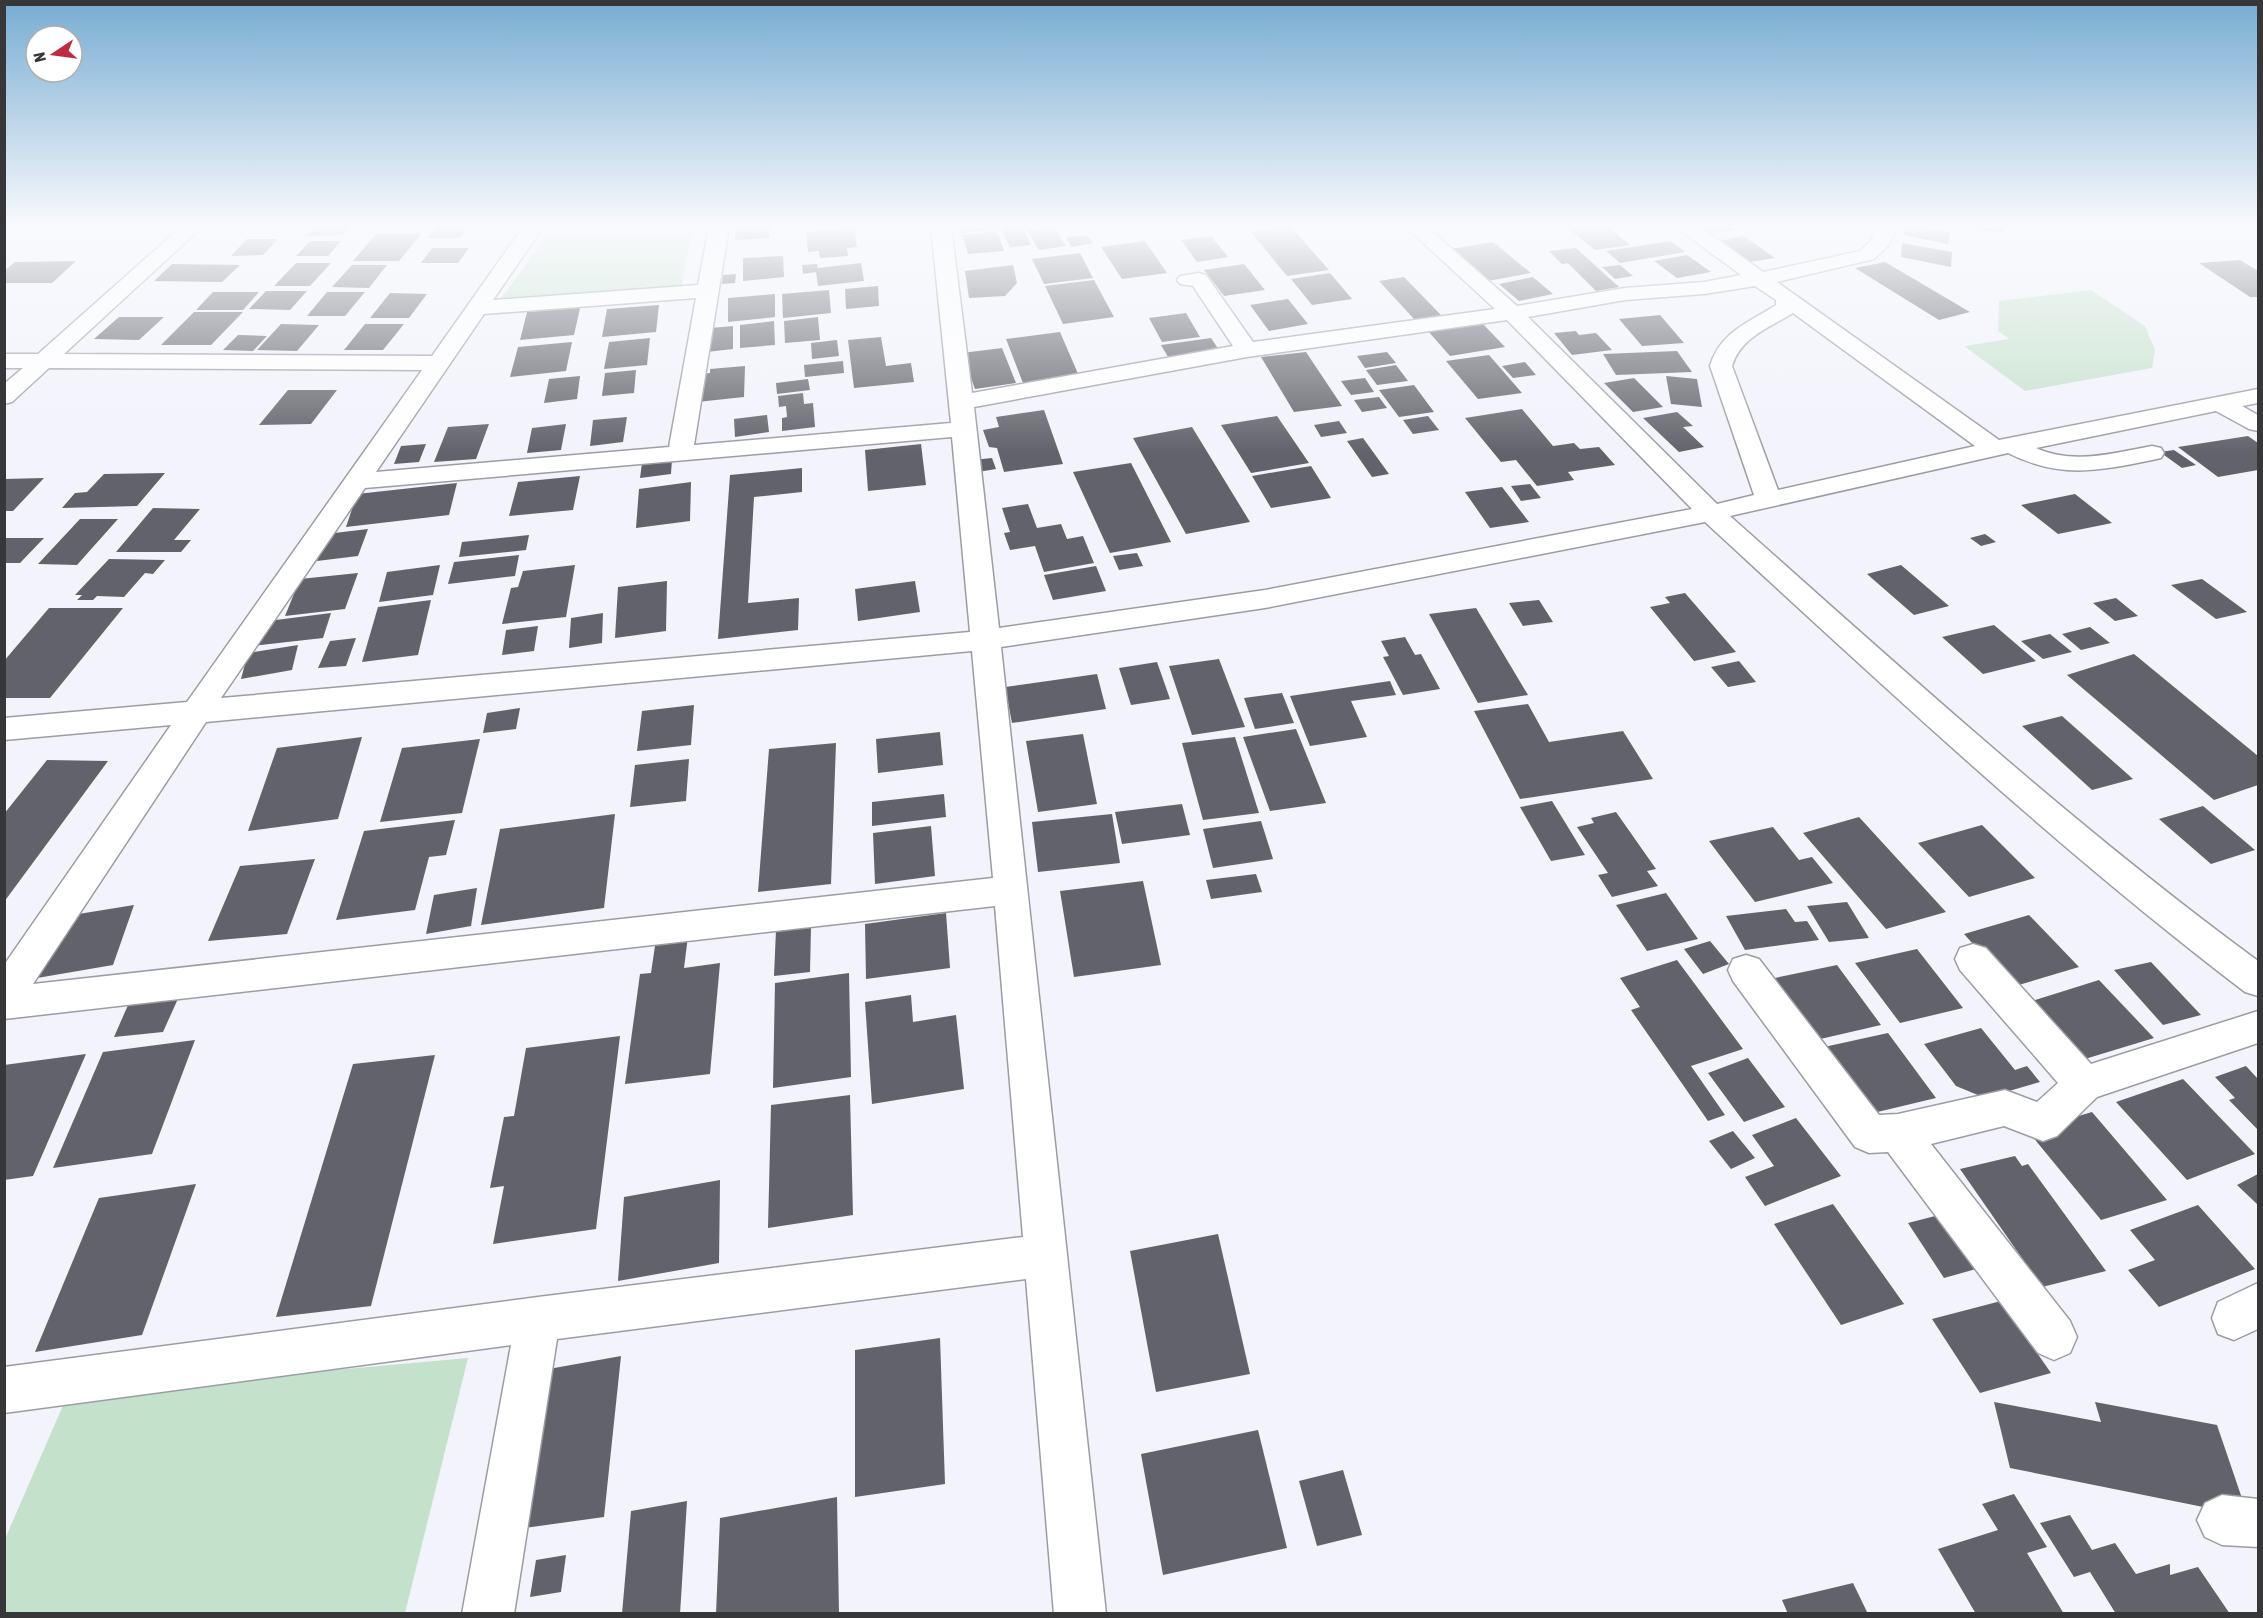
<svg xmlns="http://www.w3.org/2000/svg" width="2263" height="1618" viewBox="0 0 2263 1618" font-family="'Asap Condensed',sans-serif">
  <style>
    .green { fill: #c4e1cb }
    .building { fill: #62636a }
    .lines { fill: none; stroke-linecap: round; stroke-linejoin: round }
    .minor-casing { stroke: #9c9da4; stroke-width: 3 }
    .minor { fill: #fff; fill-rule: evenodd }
  </style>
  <rect width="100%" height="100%" fill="#f2f3fb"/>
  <g class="green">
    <polygon points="553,227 692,227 681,289 499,301"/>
    <polygon points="2091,290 2145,326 2155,350 2152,368 2025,391 1964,346 2009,339 1998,331 1999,301"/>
    <polygon points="468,1358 405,1613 5,1614 5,1539 68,1394"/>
  </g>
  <g class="building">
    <polygon points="314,227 349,227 342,235 305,236"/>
    <polygon points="437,227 468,227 459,238 428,238"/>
    <polygon points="736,227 770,227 769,238 735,240"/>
    <polygon points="854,227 857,247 847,248 848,256 820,258 819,251 808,252 806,232"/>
    <polygon points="958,227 995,227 996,229 961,233"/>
    <polygon points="1022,227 1031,245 1010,247 1001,228"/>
    <polygon points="1054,227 1066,246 1039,250 1027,230"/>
    <polygon points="1272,227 1291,227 1329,270 1287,276 1251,232 1274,229"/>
    <polygon points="1566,227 1608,227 1630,245 1595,250"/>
    <polygon points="1695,227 1730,227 1735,230 1706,234"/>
    <polygon points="1905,227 1922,227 1950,232 1948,244 1903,235"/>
    <polygon points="1963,227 2003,227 2002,233"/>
    <polygon points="997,231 1004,251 968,254 962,235"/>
    <polygon points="377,233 422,233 399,261 353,261"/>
    <polygon points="1087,235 1093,243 1072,247 1066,238"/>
    <polygon points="1211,236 1228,257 1197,262 1181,240"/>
    <polygon points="1744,236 1775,258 1743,263 1713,242"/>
    <polygon points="247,239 278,239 263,255 231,256"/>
    <polygon points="310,241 341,241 328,256 296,256"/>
    <polygon points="1145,241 1167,273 1122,279 1101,247"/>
    <polygon points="1671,241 1685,252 1620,263 1606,251"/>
    <polygon points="1493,242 1531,273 1482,282 1445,250"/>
    <polygon points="1902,243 1952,252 1951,267 1901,257"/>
    <polygon points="432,248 469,248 458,263 421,263"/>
    <polygon points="1576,248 1619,287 1596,291 1568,263 1562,264 1549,251"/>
    <polygon points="1080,253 1093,278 1044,284 1032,259"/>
    <polygon points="1687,255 1711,272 1677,278 1654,261"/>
    <polygon points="783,256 784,277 743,281 743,258"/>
    <polygon points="2240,260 2258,271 2258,297 2250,297 2199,263"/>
    <polygon points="76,261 52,283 4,283 4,271 15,262"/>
    <polygon points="1885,262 1970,312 1939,320 1855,268"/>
    <polygon points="296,263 331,263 310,286 274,286"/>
    <polygon points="861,263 864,281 818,286 816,272 803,274 802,265 817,264 818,268"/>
    <polygon points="172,264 240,265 222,282 154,281"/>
    <polygon points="1244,264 1265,290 1224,296 1204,270"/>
    <polygon points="352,265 387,265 369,288 332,287"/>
    <polygon points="1013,265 1017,283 1005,296 969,298 965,271"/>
    <polygon points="1620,265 1633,276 1615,279 1602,267"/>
    <polygon points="1330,273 1352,299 1312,305 1291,279"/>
    <polygon points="736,274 735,283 722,284 723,275"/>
    <polygon points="1404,277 1441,315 1415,320 1379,281"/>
    <polygon points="1533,277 1553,294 1519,301 1499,284"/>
    <polygon points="1094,280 1114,317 1063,324 1045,286"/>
    <polygon points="878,286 879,306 846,309 845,289"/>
    <polygon points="829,290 831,313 783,318 782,294"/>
    <polygon points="266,291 307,291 290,310 249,309"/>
    <polygon points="213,292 259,292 243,310 196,310"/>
    <polygon points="327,292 365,292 345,316 307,316"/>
    <polygon points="390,293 427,294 409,318 370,318"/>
    <polygon points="775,294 775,317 728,322 728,298"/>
    <polygon points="1288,299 1308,324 1269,331 1250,305"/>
    <polygon points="659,305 656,332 602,337 607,309"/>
    <polygon points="580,308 574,335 520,340 527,312"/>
    <polygon points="194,312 243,312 211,345 161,345"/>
    <polygon points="1186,313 1200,337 1162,342 1149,318"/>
    <polygon points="1660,315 1684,343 1642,346 1619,319"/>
    <polygon points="119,317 164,317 139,340 94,339"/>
    <polygon points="818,317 820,340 785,343 784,321"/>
    <polygon points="774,321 775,345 740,348 740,325"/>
    <polygon points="1482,323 1505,347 1450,356 1428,331"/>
    <polygon points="281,324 319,325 297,351 257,350"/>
    <polygon points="365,324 404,324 383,350 344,350"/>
    <polygon points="733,326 733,349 698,353 699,329"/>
    <polygon points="1576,331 1579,335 1596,333 1612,350 1572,355 1554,333"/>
    <polygon points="1060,332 1079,376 1023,383 1006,339"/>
    <polygon points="238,335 267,336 253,351 223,350"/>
    <polygon points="881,337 886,366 911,363 914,382 854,388 848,340"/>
    <polygon points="650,338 647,365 604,369 609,342"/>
    <polygon points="1211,338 1219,350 1168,357 1161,345"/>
    <polygon points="837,340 839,356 812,359 811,343"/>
    <polygon points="572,342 566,371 510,377 518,347"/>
    <polygon points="1002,348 1016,383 975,389 962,353"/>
    <polygon points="1677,351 1692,372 1616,375 1603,354"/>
    <polygon points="1306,352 1342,406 1294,412 1261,357"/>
    <polygon points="1387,352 1396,363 1365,368 1357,356"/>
    <polygon points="1489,355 1522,393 1478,399 1446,361"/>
    <polygon points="843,361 844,373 805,377 804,365"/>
    <polygon points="1525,362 1536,375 1513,378 1502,366"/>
    <polygon points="1396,365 1408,381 1377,385 1366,370"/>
    <polygon points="745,366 744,397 697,402 699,374 710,373 710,369"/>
    <polygon points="636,370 634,393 602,396 605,373"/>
    <polygon points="580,376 577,399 544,403 549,379"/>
    <polygon points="1666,376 1697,379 1702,407 1671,404"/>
    <polygon points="1365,378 1374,392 1351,395 1341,381"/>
    <polygon points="1634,378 1663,407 1633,412 1604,383"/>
    <polygon points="808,379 810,390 777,394 776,383"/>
    <polygon points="1414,385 1434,412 1399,417 1379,390"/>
    <polygon points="288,390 337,390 311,424 259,425"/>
    <polygon points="803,393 804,404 813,403 815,427 782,431 782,418 787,417 786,406 779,407 778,396"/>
    <polygon points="1379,397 1387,408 1362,412 1354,400"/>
    <polygon points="1522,409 1553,446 1574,443 1580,449 1599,447 1615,465 1568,472 1574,480 1537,486 1516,460 1501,462 1465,418"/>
    <polygon points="1044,410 1063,464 1004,472 997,448 989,447 983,430 999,427 996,417"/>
    <polygon points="1677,412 1693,426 1683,427 1704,447 1679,452 1643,418"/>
    <polygon points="767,415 769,432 735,437 734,419"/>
    <polygon points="1277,416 1309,463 1251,473 1221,425"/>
    <polygon points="1428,416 1439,430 1413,434 1403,420"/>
    <polygon points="627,417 623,442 590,446 593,420"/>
    <polygon points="1339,421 1347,433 1321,437 1314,425"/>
    <polygon points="489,424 476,459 434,462 448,427"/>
    <polygon points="566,424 561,450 527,453 532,428"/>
    <polygon points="1192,427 1250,522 1186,534 1133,438"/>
    <polygon points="2248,436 2258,443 2258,470 2218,477 2178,447"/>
    <polygon points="1363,438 1389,474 1372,477 1347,441"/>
    <polygon points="426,444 419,462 394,464 401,446"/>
    <polygon points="921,444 926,485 868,491 865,450"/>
    <polygon points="2174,450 2196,465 2182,468 2160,452"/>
    <polygon points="992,458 996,469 978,472 973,460"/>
    <polygon points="672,459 671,474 640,478 642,463"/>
    <polygon points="1131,463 1171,542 1110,553 1073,472"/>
    <polygon points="1311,466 1331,498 1271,508 1252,476"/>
    <polygon points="802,468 802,492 754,497 748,603 799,598 798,630 718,639 730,475"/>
    <polygon points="165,473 137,506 62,508 75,493 87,492 104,474"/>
    <polygon points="580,476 573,510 509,516 518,482"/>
    <polygon points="44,478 13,511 4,511 4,479"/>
    <polygon points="691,482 690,521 636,528 639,489"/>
    <polygon points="457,483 449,515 346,527 357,494"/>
    <polygon points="1530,484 1541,498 1521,501 1511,486"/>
    <polygon points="1502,487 1529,522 1490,528 1465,492"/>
    <polygon points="2075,494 2112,523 2058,534 2021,505"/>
    <polygon points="1028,504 1037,528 1061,524 1067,539 1083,536 1094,563 1044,572 1035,546 1010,550 1004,533 1010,532 1002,508"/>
    <polygon points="153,508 200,509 174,540 191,540 181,552 116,552"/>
    <polygon points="80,519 118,519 77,565 38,564"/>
    <polygon points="368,529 358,556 317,561 326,534"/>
    <polygon points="1985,534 1996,542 1981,546 1970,538"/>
    <polygon points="529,535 526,550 459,557 462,542"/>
    <polygon points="4,538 44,538 20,563 4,563"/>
    <polygon points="1137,553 1143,566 1119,570 1113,556"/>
    <polygon points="519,555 515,576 448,584 454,562"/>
    <polygon points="109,559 165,560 153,574 145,573 124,597 97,596 93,600 77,600 82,595 75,595"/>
    <polygon points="440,565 433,595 379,602 387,572"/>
    <polygon points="575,565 566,617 502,624 511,588 518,587 523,571"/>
    <polygon points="1901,565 1949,606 1914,615 1867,574"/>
    <polygon points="1096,566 1106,591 1053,600 1044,575"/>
    <polygon points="358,573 345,609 285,616 300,579"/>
    <polygon points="2202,579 2247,612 2216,619 2171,585"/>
    <polygon points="667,581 666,631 615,638 618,587"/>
    <polygon points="915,581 920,612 858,621 855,589"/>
    <polygon points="1685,593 1736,652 1694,661 1650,607 1670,603 1665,597"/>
    <polygon points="2116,598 2138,616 2115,621 2093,603"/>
    <polygon points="431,600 418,655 362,662 378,607"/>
    <polygon points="1539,600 1553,622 1523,626 1509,603"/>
    <polygon points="49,608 123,608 50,698 4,698 4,661"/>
    <polygon points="1476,608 1528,695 1478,703 1429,614"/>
    <polygon points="331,613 323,638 251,646 260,622"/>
    <polygon points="603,613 602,643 569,648 571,618"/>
    <polygon points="1994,625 2036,661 1983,674 1942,637"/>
    <polygon points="538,626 534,651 502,655 506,630"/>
    <polygon points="2090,627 2110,643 2081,650 2062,634"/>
    <polygon points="2050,634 2072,652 2043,659 2021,641"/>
    <polygon points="1405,637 1415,655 1421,654 1440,689 1403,695 1383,657 1389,656 1381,641"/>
    <polygon points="356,638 346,666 318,668 330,641"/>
    <polygon points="298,645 292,670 241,679 248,653"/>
    <polygon points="2134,654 2258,756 2258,785 2214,800 2067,675"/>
    <polygon points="1219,659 1245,727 1192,735 1169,666"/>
    <polygon points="1739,661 1756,682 1728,687 1711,667"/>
    <polygon points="1157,662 1170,699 1131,705 1119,668"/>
    <polygon points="1097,674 1106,709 1012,723 1005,687"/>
    <polygon points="1390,681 1396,695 1351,701 1367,737 1310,746 1290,696"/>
    <polygon points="1282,693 1294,723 1255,729 1244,698"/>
    <polygon points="1528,704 1549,742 1623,731 1653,779 1520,799 1474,711"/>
    <polygon points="694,705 691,745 637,751 642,711"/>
    <polygon points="520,708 516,729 483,733 487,713"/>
    <polygon points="2062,716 2133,779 2092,790 2022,726"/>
    <polygon points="1296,729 1326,803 1270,811 1243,737"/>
    <polygon points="940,732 943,765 878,773 876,739"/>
    <polygon points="1083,734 1097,804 1038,812 1026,741"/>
    <polygon points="362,737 338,819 248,831 277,748"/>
    <polygon points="1235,737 1259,813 1203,820 1182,743"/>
    <polygon points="480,739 462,813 380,822 402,748"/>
    <polygon points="836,743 831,884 758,892 769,749"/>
    <polygon points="689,759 686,801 630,807 635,765"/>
    <polygon points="47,760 108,761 4,902 4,814"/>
    <polygon points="944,794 946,817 872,826 872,802"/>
    <polygon points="1552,801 1585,855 1551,861 1520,807"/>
    <polygon points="1182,804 1190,835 1122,844 1115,812"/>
    <polygon points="2203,806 2255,850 2211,864 2159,819"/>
    <polygon points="1616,812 1656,869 1647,871 1658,886 1612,897 1598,875 1608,873 1577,827 1594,823 1591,818"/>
    <polygon points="615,814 604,908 481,925 500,829"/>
    <polygon points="1112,814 1120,863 1038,872 1032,822"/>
    <polygon points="1859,817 1946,912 1886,929 1803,833"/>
    <polygon points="455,820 446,855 429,857 415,910 336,920 364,831"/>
    <polygon points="1261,821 1273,859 1213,868 1203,829"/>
    <polygon points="1982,825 2035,878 1969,897 1918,843"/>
    <polygon points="931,826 935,876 875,884 873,833"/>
    <polygon points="1773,827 1799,860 1812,857 1833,883 1755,902 1709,841"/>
    <polygon points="315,859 287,934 208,941 240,866"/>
    <polygon points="1256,874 1262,892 1211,899 1206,880"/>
    <polygon points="1143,881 1161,965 1074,977 1060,891"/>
    <polygon points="477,888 471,926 426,934 434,895"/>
    <polygon points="1666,893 1698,939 1647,951 1616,905"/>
    <polygon points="1847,902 1869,938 1829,942 1807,906"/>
    <polygon points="134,905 113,965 37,978 60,917"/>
    <polygon points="1786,909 1795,922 1807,921 1819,940 1745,950 1726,916"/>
    <polygon points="946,913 950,968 866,979 865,924"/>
    <polygon points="2029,915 2079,967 2012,987 1964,934"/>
    <polygon points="811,926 810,972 774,976 776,930"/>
    <polygon points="688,936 684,968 720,963 710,1074 625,1084 640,974 651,973 656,939"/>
    <polygon points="1710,941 1729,964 1703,974 1684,949"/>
    <polygon points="1917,949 1963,1008 1900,1023 1855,963"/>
    <polygon points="1677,960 1743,1049 1691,1066 1725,1115 1708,1121 1631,1010 1640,1007 1620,978"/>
    <polygon points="2151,962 2201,1015 2163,1025 2114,970"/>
    <polygon points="1837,965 1881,1025 1816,1040 1775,978"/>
    <polygon points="849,973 851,1077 773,1088 775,983"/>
    <polygon points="2099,980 2154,1038 2085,1059 2032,1001"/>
    <polygon points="181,992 163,1032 114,1037 132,996"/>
    <polygon points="911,995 913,1022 956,1015 964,1089 872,1104 865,1002"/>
    <polygon points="1981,1028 2015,1070 2027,1066 2040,1082 1985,1098 1956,1086 1924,1044"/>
    <polygon points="1888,1033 1936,1098 1869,1114 1824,1047"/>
    <polygon points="620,1036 596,1229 493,1244 504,1186 490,1188 504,1117 514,1116 526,1048"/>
    <polygon points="195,1040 152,1154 53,1168 103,1052"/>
    <polygon points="86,1054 33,1176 4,1180 4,1065"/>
    <polygon points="435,1055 371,1306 276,1317 353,1064"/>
    <polygon points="1748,1058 1785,1107 1744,1122 1708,1073"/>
    <polygon points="2246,1066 2258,1079 2258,1130 2229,1100 2235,1098 2215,1077"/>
    <polygon points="2183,1079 2255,1154 2187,1180 2116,1102"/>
    <polygon points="850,1095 853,1215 768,1228 771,1105"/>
    <polygon points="2092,1112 2167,1200 2101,1220 2028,1131"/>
    <polygon points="1796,1118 1841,1176 1765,1206 1745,1177 1774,1166 1752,1135"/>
    <polygon points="1733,1131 1755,1158 1731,1169 1709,1141"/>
    <polygon points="2015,1156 2022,1166 2028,1164 2106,1271 2042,1287 1960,1169"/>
    <polygon points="2258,1174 2258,1205 2237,1185"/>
    <polygon points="720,1180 719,1263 618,1281 624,1197"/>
    <polygon points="196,1184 142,1335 35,1352 99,1198"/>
    <polygon points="1833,1204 1904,1304 1841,1325 1774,1224"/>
    <polygon points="2198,1205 2255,1269 2159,1307 2128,1270 2155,1260 2130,1230"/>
    <polygon points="1939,1215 1976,1269 1944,1278 1908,1223"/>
    <polygon points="1218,1234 1250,1374 1156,1392 1130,1251"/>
    <polygon points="2001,1301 2051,1373 1980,1393 1932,1319"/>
    <polygon points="940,1338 945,1484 855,1497 855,1350"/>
    <polygon points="621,1356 604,1517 510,1530 532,1372"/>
    <polygon points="1994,1402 2101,1422 2095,1402 2217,1425 2248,1516 2010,1468"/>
    <polygon points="1258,1430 1287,1548 1163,1575 1141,1454"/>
    <polygon points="1343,1470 1362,1535 1317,1546 1299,1481"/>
    <polygon points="2014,1494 2047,1547 2027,1553 2064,1614 1976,1614 1938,1549 1998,1530 1982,1504"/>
    <polygon points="837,1497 839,1614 716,1614 720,1518"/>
    <polygon points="687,1501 680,1614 622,1614 631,1511"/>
    <polygon points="2070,1515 2092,1550 2115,1543 2136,1574 2170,1564 2170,1575 2198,1567 2230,1614 2116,1614 2090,1572 2074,1577 2040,1523"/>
    <polygon points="566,1555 561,1592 530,1597 536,1560"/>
    <polygon points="1853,1583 1868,1614 1788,1614 1782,1600"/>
  </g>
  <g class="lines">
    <defs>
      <g id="minor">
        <path d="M181,227H202L64,354L432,356L523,227H543L493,300L698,285L709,227H729L694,445L951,423L931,227H951L972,393L1233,346L1193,286L1180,284L1177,280L1180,276L1199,273L1206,275L1253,342L1495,309L1406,227H1427L1517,306L1625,288L1704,282L1741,275L1681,231L1678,227H1700L1763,272L1860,251L1870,242L1877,227H1897L1889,245L1874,259L1777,282L1999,440L2258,389V403L2242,406L2258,415V431L2249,429L2216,411L2036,448C2073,465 2114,453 2152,446L2161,448L2164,453L2161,458L2152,460C2098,471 2060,479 2008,453L1730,516C1902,669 2073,825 2258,961V996L2245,992C2055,847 1881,684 1705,522L1265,608L1001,647L1106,1614H1054L1026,1279L557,1339L514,1614H462L511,1345L4,1413V1367L538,1297L1023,1237L995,906L4,1019V965L171,725L4,740V718L187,702L422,370L49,368L12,402L4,404V384L23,368H4V354H38ZM1755,286L1776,300V305C1748,323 1720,332 1710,366L1754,495L1717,504L1528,317L1625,300L1704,294ZM696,298L669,447L376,472L484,314ZM1793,313L1975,446L1778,490L1732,366C1741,337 1769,328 1793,313ZM1507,320L1692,509L1265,590L999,628L974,407L1247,357ZM952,437L970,632L221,698L365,488ZM972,651L993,878L33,984L206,722Z"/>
        <polygon points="1973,944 1986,948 2091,1064 2258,1011 2258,1043 2097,1097 2057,1136 2043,1141 2004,1126 1931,1144 2070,1321 2077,1337 2070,1353 2054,1360 2038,1353 1888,1152 1869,1153 1855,1147 1733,981 1728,970 1733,959 1746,955 1759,959 1879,1115 1898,1114 2005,1090 2037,1102 2058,1083 1960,970 1955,959 1960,948"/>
        <polygon points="2258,1283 2258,1329 2234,1340 2218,1334 2212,1318 2218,1302"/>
        <polygon points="2222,1495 2258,1499 2258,1547 2222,1545 2205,1537 2197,1520 2205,1503"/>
      </g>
    </defs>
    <use href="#minor" class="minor-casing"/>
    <use href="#minor" class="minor"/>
  </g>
  <linearGradient id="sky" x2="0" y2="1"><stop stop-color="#77acd2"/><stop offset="0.5" stop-color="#f9fafd"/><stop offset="1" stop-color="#f9fafd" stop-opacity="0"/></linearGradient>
  <rect width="2263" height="453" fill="url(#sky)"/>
  <rect width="2263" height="1618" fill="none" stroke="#37373a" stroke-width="12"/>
  <g transform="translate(54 54) rotate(257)"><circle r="28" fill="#ffffff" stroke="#afafb0" stroke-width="1.5"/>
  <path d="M0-4.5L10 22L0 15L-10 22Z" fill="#bd2c42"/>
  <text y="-9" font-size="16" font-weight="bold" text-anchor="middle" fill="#37373a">N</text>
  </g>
</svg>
